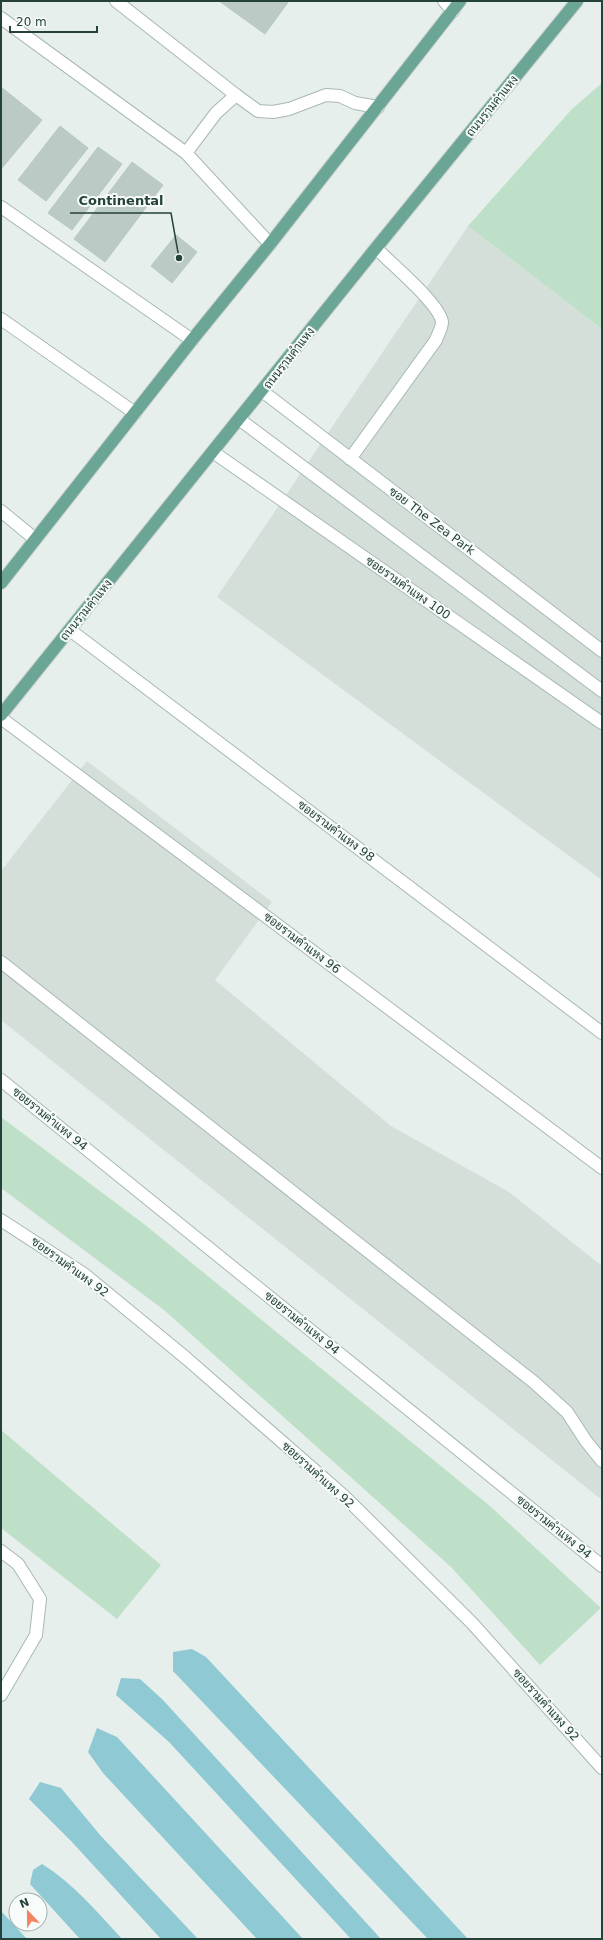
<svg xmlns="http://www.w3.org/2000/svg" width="603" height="1940" viewBox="0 0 603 1940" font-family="'DejaVu Sans',Sarabun,sans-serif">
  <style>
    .built { fill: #d4dfda }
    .green { fill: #bfe0c8 }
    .water { fill: #8ec9d4 }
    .building { fill: #bbcac4; stroke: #b8c9c2 }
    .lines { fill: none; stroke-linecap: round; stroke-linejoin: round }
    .service-casing { stroke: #a8b8b2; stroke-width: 14 }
    .minor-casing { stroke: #a8b8b2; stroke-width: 14 }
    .primary-casing { stroke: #c2cac8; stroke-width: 14 }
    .service { stroke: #fff; stroke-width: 12 }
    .minor { stroke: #fff; stroke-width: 12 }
    .primary { stroke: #6aa596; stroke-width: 12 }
    .labels { text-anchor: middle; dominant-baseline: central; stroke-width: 4; stroke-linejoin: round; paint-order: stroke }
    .street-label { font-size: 12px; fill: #24423a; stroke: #f7fbf9 }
    .leader { fill: none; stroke: #24423a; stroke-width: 1.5 }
    .callout-dot { fill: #24423a; stroke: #f7fbf9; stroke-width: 1.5 }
    .callout-label { font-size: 13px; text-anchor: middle; font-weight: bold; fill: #24423a; stroke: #f7fbf9; stroke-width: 4; stroke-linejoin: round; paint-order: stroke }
  </style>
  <rect width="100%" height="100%" fill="#e6efeb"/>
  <g class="built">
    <polygon points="468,226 602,329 602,880 217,597"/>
    <polygon points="87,761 272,902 215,980 391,1126 509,1192 602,1266 602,1500 1,1020 1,871"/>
  </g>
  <g class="green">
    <polygon points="602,83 602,329 468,226 572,109"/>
    <polygon points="1,1117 144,1224 490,1506 601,1608 540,1665 451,1567 164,1310 1,1188"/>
    <polygon points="1,1430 161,1565 117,1619 1,1528"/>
  </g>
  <g class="water">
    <polygon points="192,1649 206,1657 468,1939 428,1939 173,1671 173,1652"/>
    <polygon points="121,1678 140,1679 163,1700 381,1939 351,1939 169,1742 116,1695"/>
    <polygon points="97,1728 117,1737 303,1939 257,1939 103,1773 88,1752"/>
    <polygon points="40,1782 61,1788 100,1835 198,1939 161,1939 71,1841 29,1799"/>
    <path d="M42,1864C73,1883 97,1912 122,1939H80L30,1884L33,1870Z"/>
    <polygon points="1,1911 27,1939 1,1939"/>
  </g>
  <g class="building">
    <polygon points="219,1 289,1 265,34"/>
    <polygon points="1,87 42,120 2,168 1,167"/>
    <polygon points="60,126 88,148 46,201 18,180"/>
    <polygon points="98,147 122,164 72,230 48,213"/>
    <polygon points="132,162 163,185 105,262 74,239"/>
    <polygon points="176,235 197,252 172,283 151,266"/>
  </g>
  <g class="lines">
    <defs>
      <g id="service">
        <polyline points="116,1 236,95"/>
        <polyline points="444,1 453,11"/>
        <polyline points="1,18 186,153 270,244"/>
        <polyline points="186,153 216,113 236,95 258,111 273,112 289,109 326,95 340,96 355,103 378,107"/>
        <polyline points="1,319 135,413"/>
        <polyline points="262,391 602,651"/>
        <polyline points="239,419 602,691"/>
        <polyline points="213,452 602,723"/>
        <path d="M350,459L436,340C438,334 442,328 442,322C440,304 390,263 376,248"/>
        <polyline points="1,511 35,539"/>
        <polyline points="1,962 535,1383 567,1412 586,1441 602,1461"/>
        <polyline points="1,1551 18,1564 40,1599 36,1635 1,1695"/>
      </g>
      <g id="minor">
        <polyline points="1,207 192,340"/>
        <polyline points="70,630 602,1033"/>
        <polyline points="1,718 602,1168"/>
        <polyline points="1,1080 602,1566"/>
        <polyline points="1,1220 84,1274 186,1358 344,1496 472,1623 602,1768"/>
      </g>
      <g id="primary">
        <polyline points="1,583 192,340 270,244 460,1"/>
        <polyline points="1,715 376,248 577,1"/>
      </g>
    </defs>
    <use href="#service" class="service-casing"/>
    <use href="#minor" class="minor-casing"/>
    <use href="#primary" class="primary-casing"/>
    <use href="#service" class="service"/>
    <use href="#minor" class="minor"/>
    <use href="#primary" class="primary"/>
  </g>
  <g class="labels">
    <g class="street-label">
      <text transform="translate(492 106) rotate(-51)">ถนนรามคำแหง</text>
      <text transform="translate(289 358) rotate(-52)">ถนนรามคำแหง</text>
      <text transform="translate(432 521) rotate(37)">ซอย The Zea Park</text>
      <text transform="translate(408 588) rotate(35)">ซอยรามคำแหง 100</text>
      <text transform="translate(86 610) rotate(-51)">ถนนรามคำแหง</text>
      <text transform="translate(336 831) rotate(37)">ซอยรามคําแหง 98</text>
      <text transform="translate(302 943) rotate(37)">ซอยรามคําแหง 96</text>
      <text transform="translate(50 1119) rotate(39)">ซอยรามคําแหง 94</text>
      <text transform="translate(70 1267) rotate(36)">ซอยรามคําแหง 92</text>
      <text transform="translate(302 1323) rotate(39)">ซอยรามคําแหง 94</text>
      <text transform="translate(318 1475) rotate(42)">ซอยรามคําแหง 92</text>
      <text transform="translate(554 1527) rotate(39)">ซอยรามคําแหง 94</text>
      <text transform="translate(546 1705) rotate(48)">ซอยรามคําแหง 92</text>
    </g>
  </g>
  <path class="leader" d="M179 258L171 213H70"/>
  <circle class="callout-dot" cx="179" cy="258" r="4"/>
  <g class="callout-label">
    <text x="121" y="205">Continental</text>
  </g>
  <rect width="603" height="1940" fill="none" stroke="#24423a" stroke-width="4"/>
  <g transform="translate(28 1912) rotate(338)"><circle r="19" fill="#f7fbf9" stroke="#a3b1ad"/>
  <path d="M0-3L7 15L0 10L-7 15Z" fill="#f4845f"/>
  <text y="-6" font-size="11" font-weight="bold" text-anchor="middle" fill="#24423a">N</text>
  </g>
  <path d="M10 26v6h87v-6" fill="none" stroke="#24423a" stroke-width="2"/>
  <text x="16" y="26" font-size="12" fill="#24423a" stroke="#f7fbf9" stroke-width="3" paint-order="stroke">20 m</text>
</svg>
